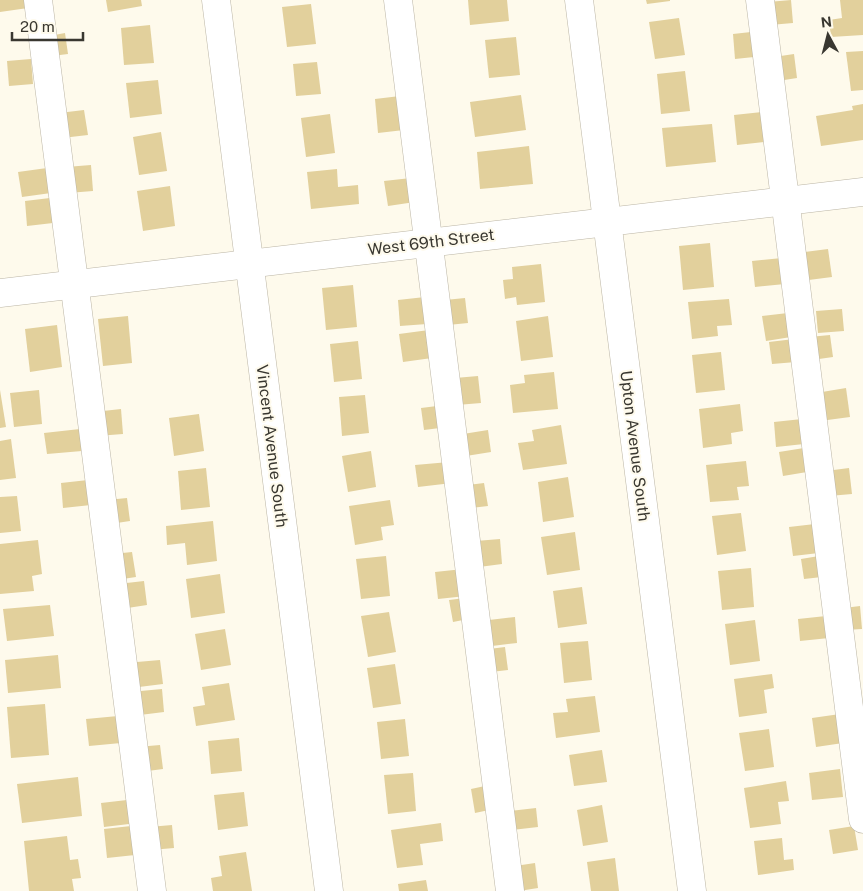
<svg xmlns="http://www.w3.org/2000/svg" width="863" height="891" viewBox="0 0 863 891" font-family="'Public Sans',sans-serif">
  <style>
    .building { fill: #e2d09c }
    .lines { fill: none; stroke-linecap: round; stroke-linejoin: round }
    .minor-casing { stroke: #bbb5a5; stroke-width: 29 }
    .minor { stroke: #fff; stroke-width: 28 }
    .labels { text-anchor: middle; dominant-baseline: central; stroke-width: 4; stroke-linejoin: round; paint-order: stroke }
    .street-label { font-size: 16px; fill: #393730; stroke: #fefaec }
  </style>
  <rect width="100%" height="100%" fill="#fefaec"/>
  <g class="building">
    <polygon points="0,0 27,0 28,8 0,12"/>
    <polygon points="106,0 141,0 142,6 108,12"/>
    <polygon points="468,0 507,0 509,21 470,25"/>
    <polygon points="646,0 670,0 670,1 647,4"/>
    <polygon points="791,0 793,23 770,25 768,2"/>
    <polygon points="840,0 863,0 863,35 831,37 829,20 842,18"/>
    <polygon points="311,4 316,44 287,47 282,7"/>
    <polygon points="679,18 685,55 655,59 649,22"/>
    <polygon points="150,25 154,63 124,65 121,28"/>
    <polygon points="751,32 754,57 735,59 733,34"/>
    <polygon points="65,33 68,54 52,56 49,36"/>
    <polygon points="516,37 520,75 489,78 485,40"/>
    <polygon points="863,51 863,90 851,91 846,52"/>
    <polygon points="794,54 797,78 778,81 774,57"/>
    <polygon points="31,59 33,84 9,86 7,61"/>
    <polygon points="317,62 321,94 296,96 293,64"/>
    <polygon points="685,71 690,111 661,114 657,74"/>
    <polygon points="158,80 162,114 130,118 126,83"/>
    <polygon points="521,95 526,130 475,137 470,102"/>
    <polygon points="400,96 404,130 378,133 375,99"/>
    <polygon points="863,104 863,140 821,146 816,116 853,110 852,106"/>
    <polygon points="84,110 88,135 62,138 59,113"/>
    <polygon points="762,112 765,142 737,145 734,115"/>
    <polygon points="330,114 335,153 306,157 301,118"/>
    <polygon points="712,124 716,162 666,167 662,128"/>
    <polygon points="161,132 167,171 139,175 133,137"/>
    <polygon points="529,146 533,184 480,189 477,152"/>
    <polygon points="91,165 93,191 68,193 66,167"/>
    <polygon points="47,168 51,193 22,197 18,172"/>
    <polygon points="337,169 338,187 358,185 359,204 311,209 307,172"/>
    <polygon points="411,178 415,202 388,206 384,181"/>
    <polygon points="170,186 175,226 143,231 137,191"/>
    <polygon points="50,198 53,223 27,226 25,201"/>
    <polygon points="710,243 714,287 683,290 679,246"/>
    <polygon points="828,249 832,277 801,281 797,253"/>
    <polygon points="782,258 785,284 755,287 752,261"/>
    <polygon points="541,264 545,302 517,305 516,297 505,299 503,280 513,279 512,267"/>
    <polygon points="353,285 357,327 326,330 322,288"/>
    <polygon points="425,297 427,324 400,326 398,300"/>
    <polygon points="465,298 468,323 448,325 445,300"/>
    <polygon points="729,299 732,325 717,326 718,336 692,339 688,302"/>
    <polygon points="842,309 844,331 818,333 816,311"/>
    <polygon points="788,313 791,337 766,341 762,316"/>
    <polygon points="128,316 132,363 103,366 98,319"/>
    <polygon points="548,316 553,357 521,361 516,321"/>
    <polygon points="57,325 62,367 30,372 25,329"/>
    <polygon points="429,330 432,358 403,362 399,334"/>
    <polygon points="830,335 833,357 812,360 809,337"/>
    <polygon points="794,339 796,362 772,364 769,342"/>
    <polygon points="358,341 362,379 334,382 330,344"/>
    <polygon points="721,352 725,390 696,393 692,355"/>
    <polygon points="554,372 558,409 513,413 510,385 525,383 524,375"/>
    <polygon points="478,376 481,403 457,405 455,378"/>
    <polygon points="846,388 850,417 820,421 816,393"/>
    <polygon points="0,390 6,427 0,428"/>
    <polygon points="39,390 42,424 14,427 10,393"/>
    <polygon points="365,395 369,433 342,436 339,397"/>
    <polygon points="740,404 743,431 731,433 732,444 703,448 699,409"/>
    <polygon points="437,406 440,428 424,430 421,408"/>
    <polygon points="121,409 123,434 97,436 94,412"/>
    <polygon points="199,414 204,451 174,456 169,418"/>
    <polygon points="802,419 804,444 776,447 774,422"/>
    <polygon points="561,425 567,464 523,470 518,443 534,441 532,430"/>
    <polygon points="80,429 82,451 47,454 44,433"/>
    <polygon points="488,430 491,452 466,456 463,434"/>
    <polygon points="11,439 16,478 0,480 0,441"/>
    <polygon points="804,448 807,472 783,476 779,452"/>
    <polygon points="371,451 376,487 348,492 342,456"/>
    <polygon points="746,461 749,486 737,487 739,500 710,502 706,465"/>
    <polygon points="449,462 452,483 418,487 415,465"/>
    <polygon points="206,468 210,507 181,510 178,471"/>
    <polygon points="849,468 852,494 829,496 826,471"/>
    <polygon points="568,477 574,517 543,522 538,482"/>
    <polygon points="88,480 91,505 63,508 61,483"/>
    <polygon points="484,483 488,506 471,508 468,485"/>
    <polygon points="17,496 21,531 0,533 0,497"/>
    <polygon points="127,498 130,521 110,524 107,500"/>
    <polygon points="390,500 394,525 381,527 383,540 355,545 349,506"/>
    <polygon points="741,513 746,551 717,555 712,516"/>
    <polygon points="213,521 217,561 187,565 185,543 167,545 166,526"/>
    <polygon points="815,524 819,553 793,556 789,527"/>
    <polygon points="575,532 580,570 547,575 541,537"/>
    <polygon points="500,539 502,564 479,567 476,541"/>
    <polygon points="38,540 42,574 32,576 34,591 0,594 0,544"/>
    <polygon points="132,552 136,577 116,580 113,554"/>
    <polygon points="386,556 390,596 361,599 356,559"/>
    <polygon points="819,556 822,577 804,579 801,559"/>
    <polygon points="751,568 754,607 722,610 718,571"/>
    <polygon points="463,569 466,596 438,599 435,572"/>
    <polygon points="220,574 225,613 191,618 186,579"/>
    <polygon points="144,581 147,605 121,609 118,584"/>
    <polygon points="582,587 587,624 558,628 553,591"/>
    <polygon points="465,598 468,619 453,622 449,600"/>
    <polygon points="50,605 54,636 7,641 3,609"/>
    <polygon points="860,606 862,629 846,630 844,608"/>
    <polygon points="389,612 396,652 368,657 361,616"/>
    <polygon points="826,616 829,638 800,641 798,619"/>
    <polygon points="515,617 517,643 492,646 489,620"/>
    <polygon points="755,620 760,661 730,665 725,624"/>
    <polygon points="225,629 231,665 201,670 195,634"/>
    <polygon points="588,641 592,680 564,683 560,643"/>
    <polygon points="505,647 508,670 491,672 489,649"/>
    <polygon points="58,655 61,688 8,693 5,660"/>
    <polygon points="160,660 163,684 139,687 137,662"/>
    <polygon points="395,664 401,704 373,708 367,668"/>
    <polygon points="772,674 774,688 764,690 767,713 739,717 734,679"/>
    <polygon points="229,683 235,720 196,726 193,707 205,705 202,687"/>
    <polygon points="162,689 164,712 132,716 130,692"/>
    <polygon points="595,696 600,732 556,738 553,713 568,712 566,699"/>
    <polygon points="45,704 49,755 11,758 7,707"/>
    <polygon points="840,714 843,743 816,747 812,718"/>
    <polygon points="118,716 121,743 89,746 86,719"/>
    <polygon points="405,719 409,756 381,759 377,722"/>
    <polygon points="769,729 774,767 745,771 739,733"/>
    <polygon points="239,738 242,771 211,774 208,741"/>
    <polygon points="160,745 163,769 140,772 137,747"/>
    <polygon points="602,750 607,782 574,786 569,755"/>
    <polygon points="840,769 843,797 812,800 809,773"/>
    <polygon points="413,773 416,811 388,814 384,775"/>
    <polygon points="78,777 82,816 22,823 17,784"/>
    <polygon points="786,781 789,801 778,802 781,824 750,828 744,788"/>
    <polygon points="485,786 489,810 475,813 471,789"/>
    <polygon points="244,792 248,826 218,830 214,795"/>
    <polygon points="127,800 129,824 104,827 101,803"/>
    <polygon points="602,805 608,842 583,846 577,810"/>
    <polygon points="536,808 538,827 512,830 510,811"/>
    <polygon points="441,823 443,841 420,844 423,865 397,868 391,830"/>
    <polygon points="172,825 174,848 151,850 149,827"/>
    <polygon points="131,826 135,855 107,858 104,829"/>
    <polygon points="854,826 858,850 833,854 829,830"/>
    <polygon points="67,836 70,860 78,859 81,878 72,879 74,891 29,891 24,841"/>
    <polygon points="782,838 784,860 793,859 794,870 758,875 754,841"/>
    <polygon points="246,852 252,891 213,891 211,878 222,876 219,856"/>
    <polygon points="615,858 619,891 591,891 587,862"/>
    <polygon points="535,863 538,888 519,891 515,866"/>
    <polygon points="426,880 428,891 399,891 398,884"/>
  </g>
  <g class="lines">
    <defs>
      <g id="minor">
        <polyline points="38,0 152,891"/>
        <polyline points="216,0 329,891"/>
        <polyline points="398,0 510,891"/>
        <polyline points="579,0 692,891"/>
        <polyline points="760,0 863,819"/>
        <polyline points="0,293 863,192"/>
      </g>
    </defs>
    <use href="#minor" class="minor-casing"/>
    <use href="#minor" class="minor"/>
  </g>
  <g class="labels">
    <g class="street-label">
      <text transform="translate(431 242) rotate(-7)">West 69th Street</text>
      <text transform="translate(272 446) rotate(83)">Vincent Avenue South</text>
      <text transform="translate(635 446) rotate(83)">Upton Avenue South</text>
    </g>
  </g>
  <g transform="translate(828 35) rotate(353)" stroke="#fefaec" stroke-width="4" paint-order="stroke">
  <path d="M0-4L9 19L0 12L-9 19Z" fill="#393730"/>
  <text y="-8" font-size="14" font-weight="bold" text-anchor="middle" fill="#393730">N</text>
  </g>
  <path d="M12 32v8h71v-8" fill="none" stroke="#393730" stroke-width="2.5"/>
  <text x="20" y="32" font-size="15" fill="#393730" stroke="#fefaec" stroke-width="4" paint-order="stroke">20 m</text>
</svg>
